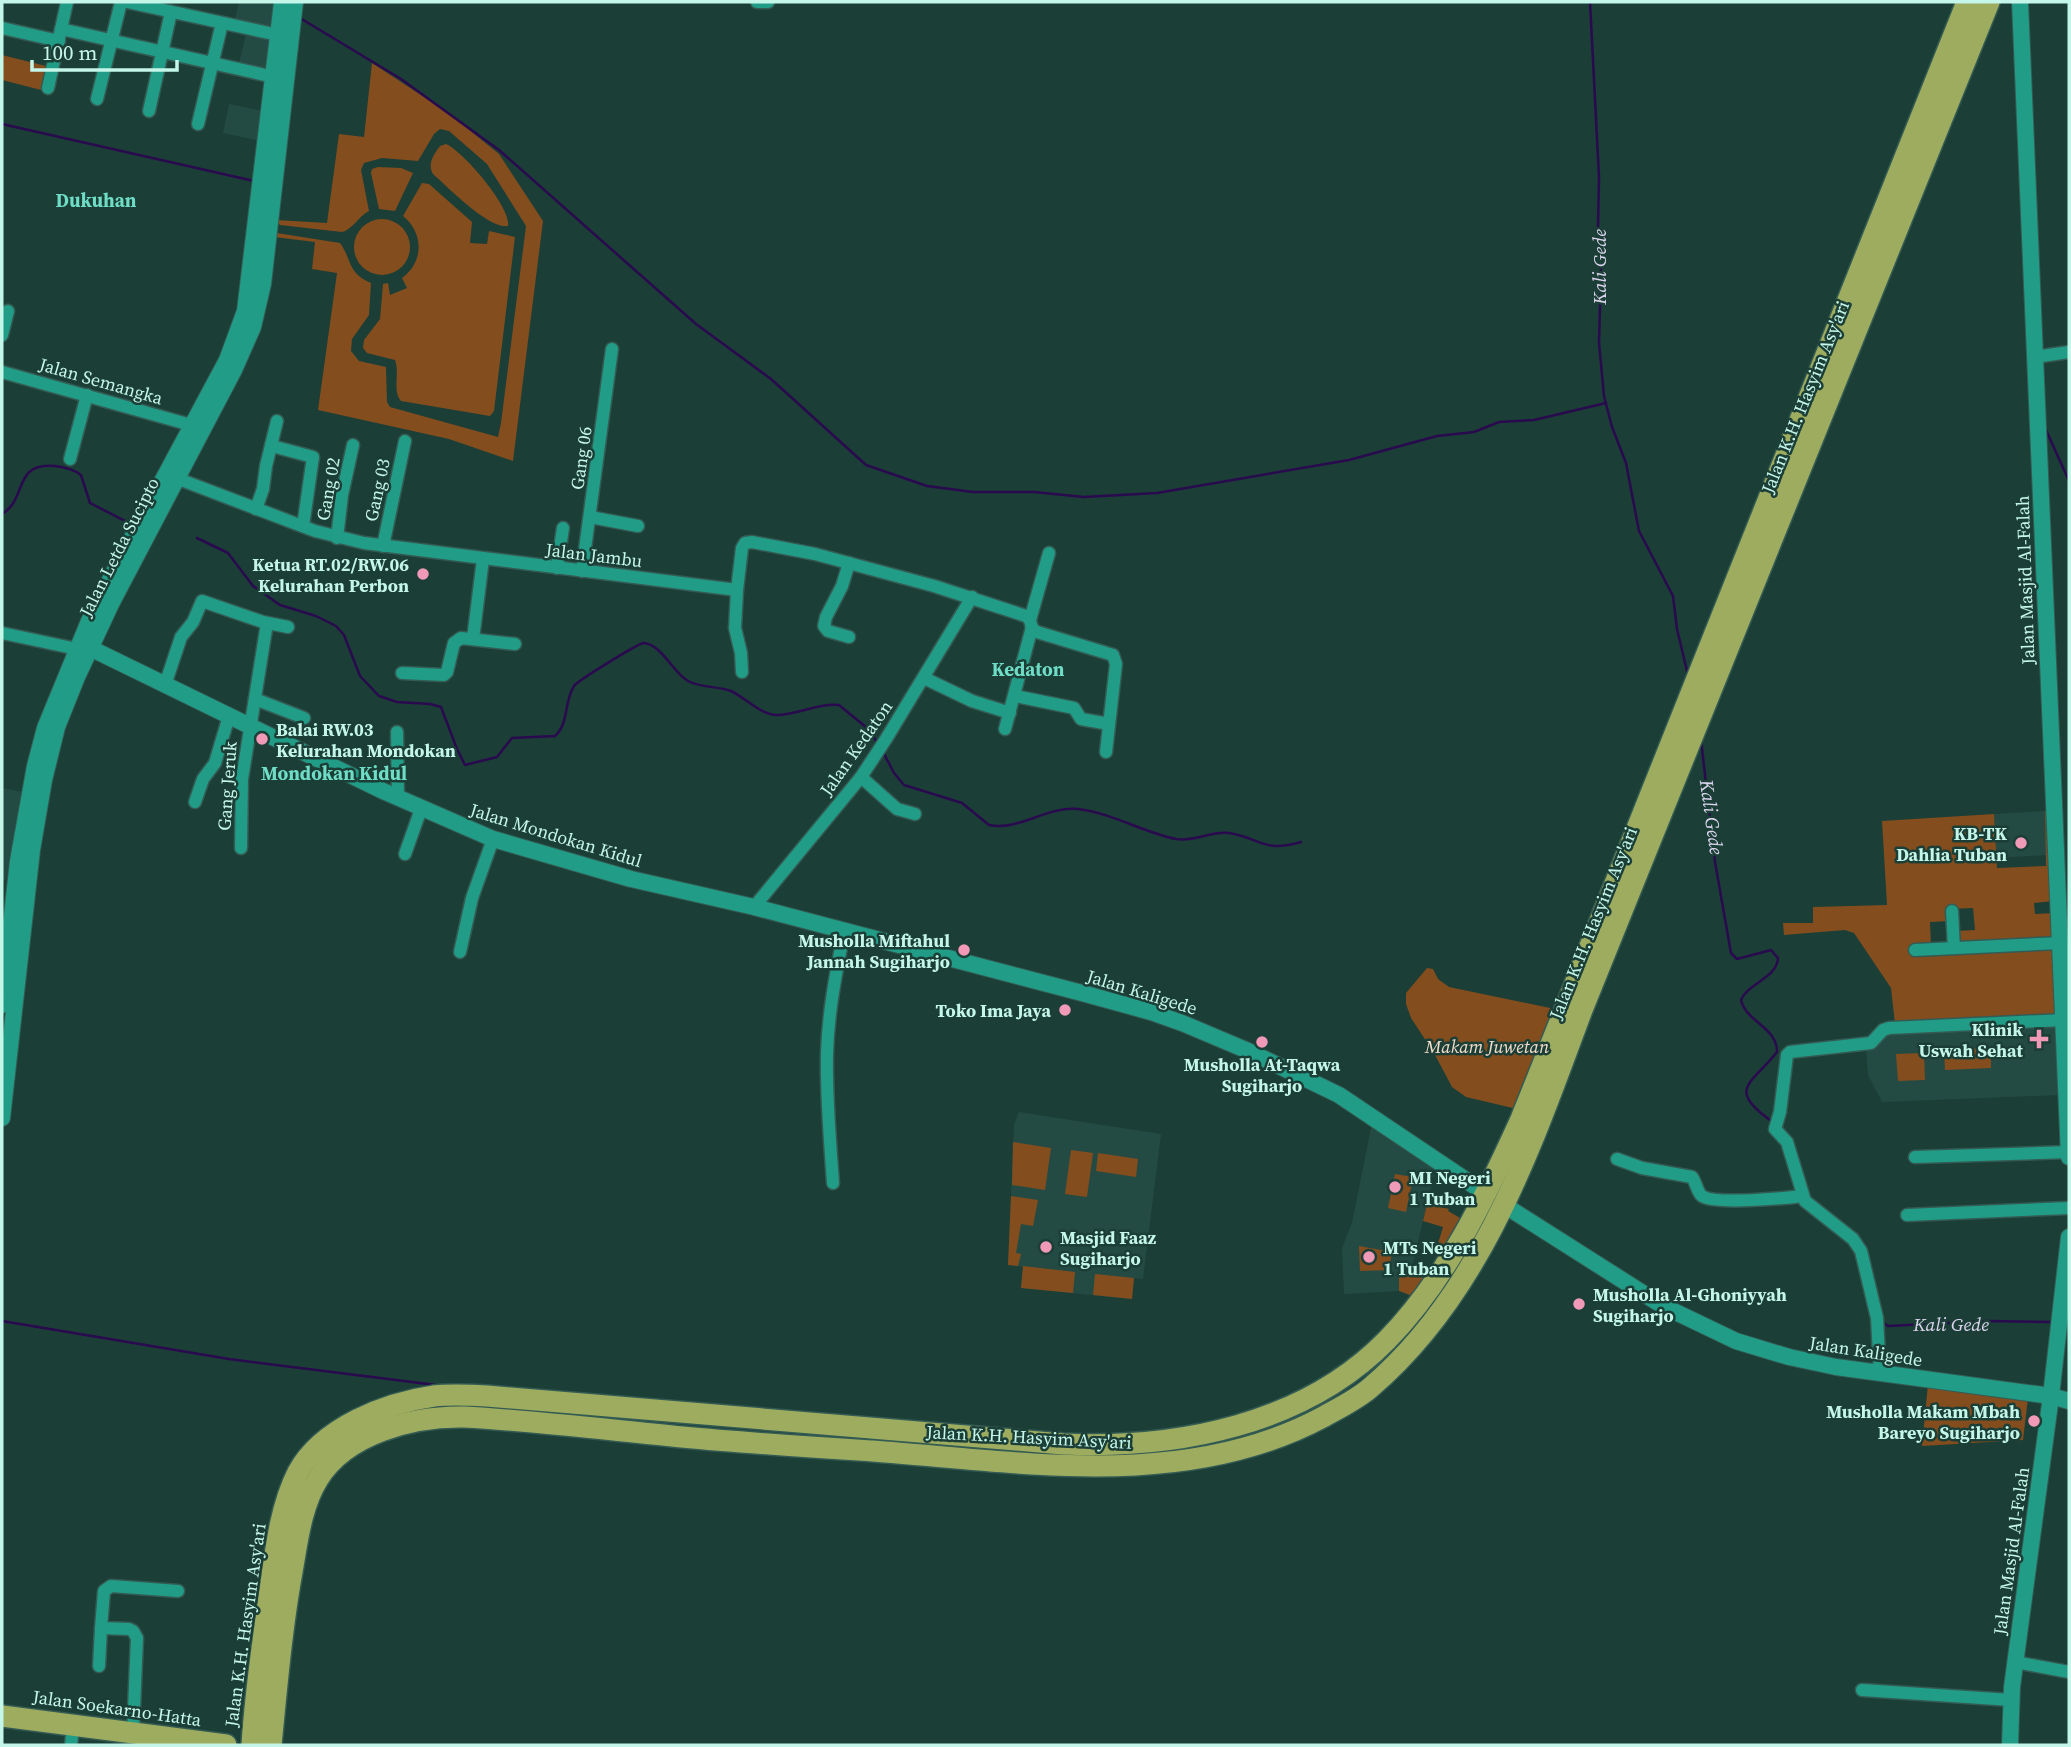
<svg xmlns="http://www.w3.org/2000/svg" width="2071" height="1747" viewBox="0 0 2071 1747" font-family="'Source Serif 4',serif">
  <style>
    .built { fill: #244b43 }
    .green { fill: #844d1e; fill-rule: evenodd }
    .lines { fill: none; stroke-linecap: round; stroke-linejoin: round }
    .stream { stroke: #2a0a4f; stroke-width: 2.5 }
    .street-casing { stroke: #335b53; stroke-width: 15 }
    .secondary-casing { stroke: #335b53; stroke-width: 18 }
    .highway-casing { stroke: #335b53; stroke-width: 24 }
    .street { stroke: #219c87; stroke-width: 12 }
    .secondary { stroke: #219c87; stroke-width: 16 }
    .highway { stroke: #9eac5f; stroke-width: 21 }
    .poi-dot { fill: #f09ab7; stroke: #1b3e36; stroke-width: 2.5 }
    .labels { text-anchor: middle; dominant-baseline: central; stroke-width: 5; stroke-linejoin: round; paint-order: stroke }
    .street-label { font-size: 18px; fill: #c4f6e9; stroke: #1b3e36 }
    .poi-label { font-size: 18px; font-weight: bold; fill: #c4f6e9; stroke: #1b3e36; text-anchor: end }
    .park-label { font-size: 18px; font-style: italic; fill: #f5ddcc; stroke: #1b3e36 }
    .neighbourhood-label { font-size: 19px; font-weight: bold; fill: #6fddc6; stroke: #1b3e36 }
    .water-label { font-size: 19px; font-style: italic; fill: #dbd4ed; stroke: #1b3e36 }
  </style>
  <rect width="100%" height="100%" fill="#1b3e36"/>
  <g class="built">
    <polygon points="239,2 276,2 268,70 239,63 248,26 234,23"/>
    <polygon points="229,104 263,111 259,141 223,133"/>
    <polygon points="2,788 23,792 6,880 2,879"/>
    <polygon points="2045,811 2047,855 1996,858 1994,814"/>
    <polygon points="2058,1024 2061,1095 1882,1102 1868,1075 1866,1048 1886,1032"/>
    <polygon points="1019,1112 1161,1134 1143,1279 1134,1278 1132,1299 1021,1288 1023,1267 1008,1265 1014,1125"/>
    <polygon points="1372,1123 1436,1166 1411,1271 1399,1269 1399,1291 1344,1294 1342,1248 1352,1223"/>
  </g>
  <g class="green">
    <polygon points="2,55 50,67 45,91 2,80"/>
    <path d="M372,63L447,112L499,154L543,221L513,461L449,439L318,410L337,273L312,269L315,242L274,237L277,233L340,243C352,259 347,273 371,283L369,315L352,339L351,351L359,361L386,367L387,402L390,407L498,437L501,423L526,226L487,164L449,131L440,129L434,134L418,161L382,158L364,163L361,170L369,211C359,216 352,230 342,232L280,225L276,220L327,223L339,134L364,137Z"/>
    <path d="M446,144C463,151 512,208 508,226C488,229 448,187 433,174C427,164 434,154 440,146Z"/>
    <polygon points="378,167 401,168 413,173 395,211 379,209 371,173 372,169"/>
    <path d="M422,183L429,184L472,222L470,243L487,244L489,231L515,237L494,411L490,416L401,401C392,391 400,373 395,360L367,353L363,348L364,340L380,319L383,284L388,283L390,295L407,288L402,278C424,262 424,233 403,216Z"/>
    <circle cx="382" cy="247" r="28"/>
    <path d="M2045,811H2049L2054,901L2034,903L2035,914L2054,913L2058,1017L1895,1024L1891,988L1854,933L1845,930L1784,935L1783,923H1813V907L1887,905L1882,821L1994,814L1997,868L2046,866ZM1973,908L1975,930L1956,931L1957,945L1931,946L1930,922L1950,921V909Z"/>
    <polygon points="1427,968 1433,969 1438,979 1449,987 1555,1009 1517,1109 1466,1097 1452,1087 1434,1053 1411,1018 1406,1004 1406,993"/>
    <polygon points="1991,1048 1991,1068 1945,1070 1944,1050"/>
    <polygon points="1924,1053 1925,1080 1898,1081 1896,1054"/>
    <polygon points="1013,1142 1051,1148 1045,1190 1012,1185"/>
    <polygon points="1071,1150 1093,1153 1087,1197 1065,1194"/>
    <polygon points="1098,1153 1138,1159 1136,1177 1096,1171"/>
    <polygon points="1395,1174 1413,1177 1406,1212 1388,1208"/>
    <polygon points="1011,1196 1038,1200 1033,1226 1021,1224 1016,1253 1021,1254 1018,1266 1008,1265"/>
    <polygon points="1427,1204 1449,1209 1448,1211 1462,1219 1445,1249 1437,1247 1443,1227 1423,1221"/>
    <polygon points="1359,1246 1392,1252 1389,1270 1360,1271"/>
    <polygon points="1023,1266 1075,1272 1073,1293 1021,1288"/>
    <polygon points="1412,1267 1432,1273 1415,1297 1399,1291 1399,1268 1411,1271"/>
    <polygon points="1095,1274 1134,1278 1132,1299 1093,1295"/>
    <polygon points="1928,1384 2028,1398 2023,1440 1922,1446"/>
  </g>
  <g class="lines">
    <g class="stream">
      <polyline points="1590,2 1599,177 1598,228 1601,270 1599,343 1604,396 1612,427 1626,463 1639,531 1673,596 1677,629 1688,675"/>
      <polyline points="300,18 401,79 499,150 696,324 771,379 866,465 927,486 973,492 1034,492 1084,497 1157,493 1349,460 1437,436 1474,432 1499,422 1534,420 1606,403"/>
      <polyline points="2,124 254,181"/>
      <polyline points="2046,430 2069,481"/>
      <path d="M2,514C28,499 12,462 55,466C65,467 73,469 81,475L90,503L131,524"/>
      <path d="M197,538L228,553L253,586L280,605L316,616L336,626L344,635L360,676L379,696L397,702L430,704L441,707L457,749L465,765L497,757L512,738L555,736C569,724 564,701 574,686C577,681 636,645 643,643C662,644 672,672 688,681C701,688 717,686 731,691C746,698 761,716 779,715C799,714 818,703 839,705L867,728L879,745"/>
      <path d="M1701,740L1715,862L1731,953L1737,959L1771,950L1778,958C1777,978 1748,983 1741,1000C1746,1022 1777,1027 1777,1052C1751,1085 1725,1089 1774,1123"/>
      <path d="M882,750L894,773L904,785L962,803L989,825C1020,831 1046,806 1078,809C1112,813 1142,832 1176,839C1194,842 1210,831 1229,833C1261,838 1262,853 1301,842"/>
      <polyline points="1849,1229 1864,1244"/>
      <polyline points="2,1321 229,1359 436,1385"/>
      <polyline points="1882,1322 1888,1326 1988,1321 2052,1322"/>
    </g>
    <defs>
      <g id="street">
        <polyline points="127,2 278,35"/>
        <polyline points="757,2 768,2"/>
        <polyline points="2,28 59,41"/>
        <polyline points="61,29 274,77"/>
        <polyline points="48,88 67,2"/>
        <polyline points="97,99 121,2"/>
        <polyline points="149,111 171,12"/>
        <polyline points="198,124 222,23"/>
        <polyline points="2,335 8,311"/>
        <polyline points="2035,357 2069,352"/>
        <polyline points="2,372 191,425"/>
        <polyline points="272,446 313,457 303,526"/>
        <polyline points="70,459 87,395"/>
        <polyline points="176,478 315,531 364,543 737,590 742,548 745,543 752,542 815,554 934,586 1026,616 1030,620 1032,629 1037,632 1113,655 1116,664 1106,752"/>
        <polyline points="256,509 263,489 266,466 277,421"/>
        <polyline points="590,517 638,526"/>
        <polyline points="337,538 342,495 353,445"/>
        <polyline points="383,546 405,441"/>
        <polyline points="849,563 842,586 826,617 824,626 828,631 849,637"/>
        <polyline points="557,568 563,528"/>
        <polyline points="582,571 612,349"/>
        <polyline points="737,590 735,628 741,653 742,672"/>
        <polyline points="1030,620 1049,553"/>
        <polyline points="2,633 77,649"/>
        <polyline points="473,639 483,559"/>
        <polyline points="402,673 444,675 447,672 454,643 461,638 515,644"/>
        <polyline points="924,678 972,701 1010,713"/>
        <polyline points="165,685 181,637 193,622 202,601 263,622 288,627"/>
        <polyline points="1015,696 1074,708 1081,719 1109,724"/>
        <polyline points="255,699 304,718"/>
        <polyline points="1005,729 1032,627"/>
        <polyline points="397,732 398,798"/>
        <polyline points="861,777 897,809 915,814"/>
        <polyline points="195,802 203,779 215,763 229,716"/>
        <polyline points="241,848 242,779 267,623"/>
        <polyline points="405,854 421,809"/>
        <polyline points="754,907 861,777 886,739 972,597"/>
        <polyline points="1952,911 1954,948"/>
        <polyline points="1915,950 2060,943"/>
        <polyline points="460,952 472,898 493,839"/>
        <polyline points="1915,1157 2069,1152"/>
        <path d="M1617,1159L1642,1168L1692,1177C1696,1182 1697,1192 1702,1196C1714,1205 1786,1198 1803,1196"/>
        <path d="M833,1183C830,1140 826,1097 827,1054C828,1013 836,973 844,932"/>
        <polyline points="1907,1215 2069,1208"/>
        <polyline points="1880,1373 1877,1318 1861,1251 1853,1239 1805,1201 1787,1142 1775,1129 1780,1112 1787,1055 1790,1052 1871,1043 1883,1030 1889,1028 2063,1020"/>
        <polyline points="2015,1662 2069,1672"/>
        <polyline points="99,1666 101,1628"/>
        <polyline points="1862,1690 2011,1700"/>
        <polyline points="133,1733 137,1638 133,1631 129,1629 101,1628 104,1591 111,1586 178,1591"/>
        <polyline points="71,1745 72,1736"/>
      </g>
      <g id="secondary">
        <polyline points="2020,2 2069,1157"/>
        <polyline points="90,648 383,791 493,839 631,879 754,907 1082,993 1151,1012 1182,1023 1246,1050 1339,1095 1485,1193"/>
        <polyline points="2,1005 18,861 35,766 45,728 89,621 120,560 227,360 245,311 282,2"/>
        <polyline points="2,1118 32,850 44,780 57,727 77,677 111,604 234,370 253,327 263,284 295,2"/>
        <polyline points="1504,1205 1663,1306 1736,1341 1789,1357 1836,1367 2051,1396 2069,1401"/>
        <polyline points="2010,1745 2012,1687 2051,1396 2069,1237"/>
      </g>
      <g id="highway">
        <polyline points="2,1716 226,1745"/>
        <path d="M252,1745C255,1695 262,1646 269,1597C275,1556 279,1509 298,1472C323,1427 386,1403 434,1396C452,1394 469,1395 487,1396L1063,1444C1177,1449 1304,1425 1387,1340C1447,1279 1486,1196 1521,1119L1967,2"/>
        <path d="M271,1745C277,1685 282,1625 293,1566C298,1537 302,1505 318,1479C346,1433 414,1416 464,1417C537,1421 609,1430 682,1437C746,1443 810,1447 873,1451C1023,1462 1185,1491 1323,1417C1339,1408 1356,1400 1370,1388C1483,1292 1532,1144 1582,1010L1989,2"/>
      </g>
    </defs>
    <use href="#street" class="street-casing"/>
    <use href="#secondary" class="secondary-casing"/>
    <use href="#highway" class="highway-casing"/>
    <use href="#street" class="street"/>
    <use href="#secondary" class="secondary"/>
    <use href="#highway" class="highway"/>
  </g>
  <g class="poi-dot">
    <circle cx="423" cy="574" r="7"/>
    <circle cx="262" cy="739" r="7"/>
    <circle cx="2021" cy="843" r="7"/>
    <circle cx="964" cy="950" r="7"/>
    <circle cx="1065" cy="1010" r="7"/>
    <path d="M2035.5 1028.5h7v7h7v7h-7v7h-7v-7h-7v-7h7z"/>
    <circle cx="1262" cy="1042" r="7"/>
    <circle cx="1395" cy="1187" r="7"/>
    <circle cx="1046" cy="1247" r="7"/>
    <circle cx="1369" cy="1257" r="7"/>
    <circle cx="1579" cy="1304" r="7"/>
    <circle cx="2034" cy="1421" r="7"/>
  </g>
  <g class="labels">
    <g class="street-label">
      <text transform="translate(101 381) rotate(16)">Jalan Semangka</text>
      <text transform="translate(1805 397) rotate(-68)">Jalan K.H. Hasyim Asy'ari</text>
      <text transform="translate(581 458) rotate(-82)">Gang 06</text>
      <text transform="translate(328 489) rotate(-80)">Gang 02</text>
      <text transform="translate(377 490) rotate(-78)">Gang 03</text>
      <text transform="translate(119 547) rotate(-63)">Jalan Letda Sucipto</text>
      <text transform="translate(594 555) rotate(7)">Jalan Jambu</text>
      <text transform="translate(2025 580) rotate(-92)">Jalan Masjid Al-Falah</text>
      <text transform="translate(856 748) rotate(-55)">Jalan Kedaton</text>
      <text transform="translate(227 786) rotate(-86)">Gang Jeruk</text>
      <text transform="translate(556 835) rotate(17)">Jalan Mondokan Kidul</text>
      <text transform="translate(1593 923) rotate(-68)">Jalan K.H. Hasyim Asy'ari</text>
      <text transform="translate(1142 992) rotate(17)">Jalan Kaligede</text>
      <text transform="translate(1866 1351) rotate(9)">Jalan Kaligede</text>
      <text transform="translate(1029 1437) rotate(3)">Jalan K.H. Hasyim Asy'ari</text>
      <text transform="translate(2011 1551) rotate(-82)">Jalan Masjid Al-Falah</text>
      <text transform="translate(245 1625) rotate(-82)">Jalan K.H. Hasyim Asy'ari</text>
      <text transform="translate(117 1708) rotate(8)">Jalan Soekarno-Hatta</text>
    </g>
    <g class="poi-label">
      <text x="409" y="564">Ketua RT.02/RW.06<tspan x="409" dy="21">Kelurahan Perbon</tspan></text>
      <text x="276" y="729" text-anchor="start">Balai RW.03<tspan x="276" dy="21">Kelurahan Mondokan</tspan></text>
      <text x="2007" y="833">KB-TK<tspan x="2007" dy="21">Dahlia Tuban</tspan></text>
      <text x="950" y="940">Musholla Miftahul<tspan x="950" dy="21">Jannah Sugiharjo</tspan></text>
      <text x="1051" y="1010">Toko Ima Jaya</text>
      <text x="2023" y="1029">Klinik<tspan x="2023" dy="21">Uswah Sehat</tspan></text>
      <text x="1262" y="1064" text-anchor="middle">Musholla At-Taqwa<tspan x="1262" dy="21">Sugiharjo</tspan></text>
      <text x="1409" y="1177" text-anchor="start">MI Negeri<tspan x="1409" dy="21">1 Tuban</tspan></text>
      <text x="1060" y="1237" text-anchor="start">Masjid Faaz<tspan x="1060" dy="21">Sugiharjo</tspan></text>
      <text x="1383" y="1247" text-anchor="start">MTs Negeri<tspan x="1383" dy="21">1 Tuban</tspan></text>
      <text x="1593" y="1294" text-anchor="start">Musholla Al-Ghoniyyah<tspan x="1593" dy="21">Sugiharjo</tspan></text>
      <text x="2020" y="1411">Musholla Makam Mbah<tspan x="2020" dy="21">Bareyo Sugiharjo</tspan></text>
    </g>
    <g class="park-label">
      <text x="1487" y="1046">Makam Juwetan</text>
    </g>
    <g class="neighbourhood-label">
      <text x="96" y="200">Dukuhan</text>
      <text x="1028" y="669">Kedaton</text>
      <text x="334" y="773">Mondokan Kidul</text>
    </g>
    <g class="water-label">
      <text transform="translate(1599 267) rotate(-90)">Kali Gede</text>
      <text transform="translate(1712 817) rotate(82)">Kali Gede</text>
      <text x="1951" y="1324">Kali Gede</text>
    </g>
  </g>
  <rect width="2071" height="1747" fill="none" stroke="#c4f6e9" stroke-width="7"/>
  <path d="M32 60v10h145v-10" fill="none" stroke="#c4f6e9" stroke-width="3.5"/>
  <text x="42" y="60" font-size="21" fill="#c4f6e9" stroke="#1b3e36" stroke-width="5" paint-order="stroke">100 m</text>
</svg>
